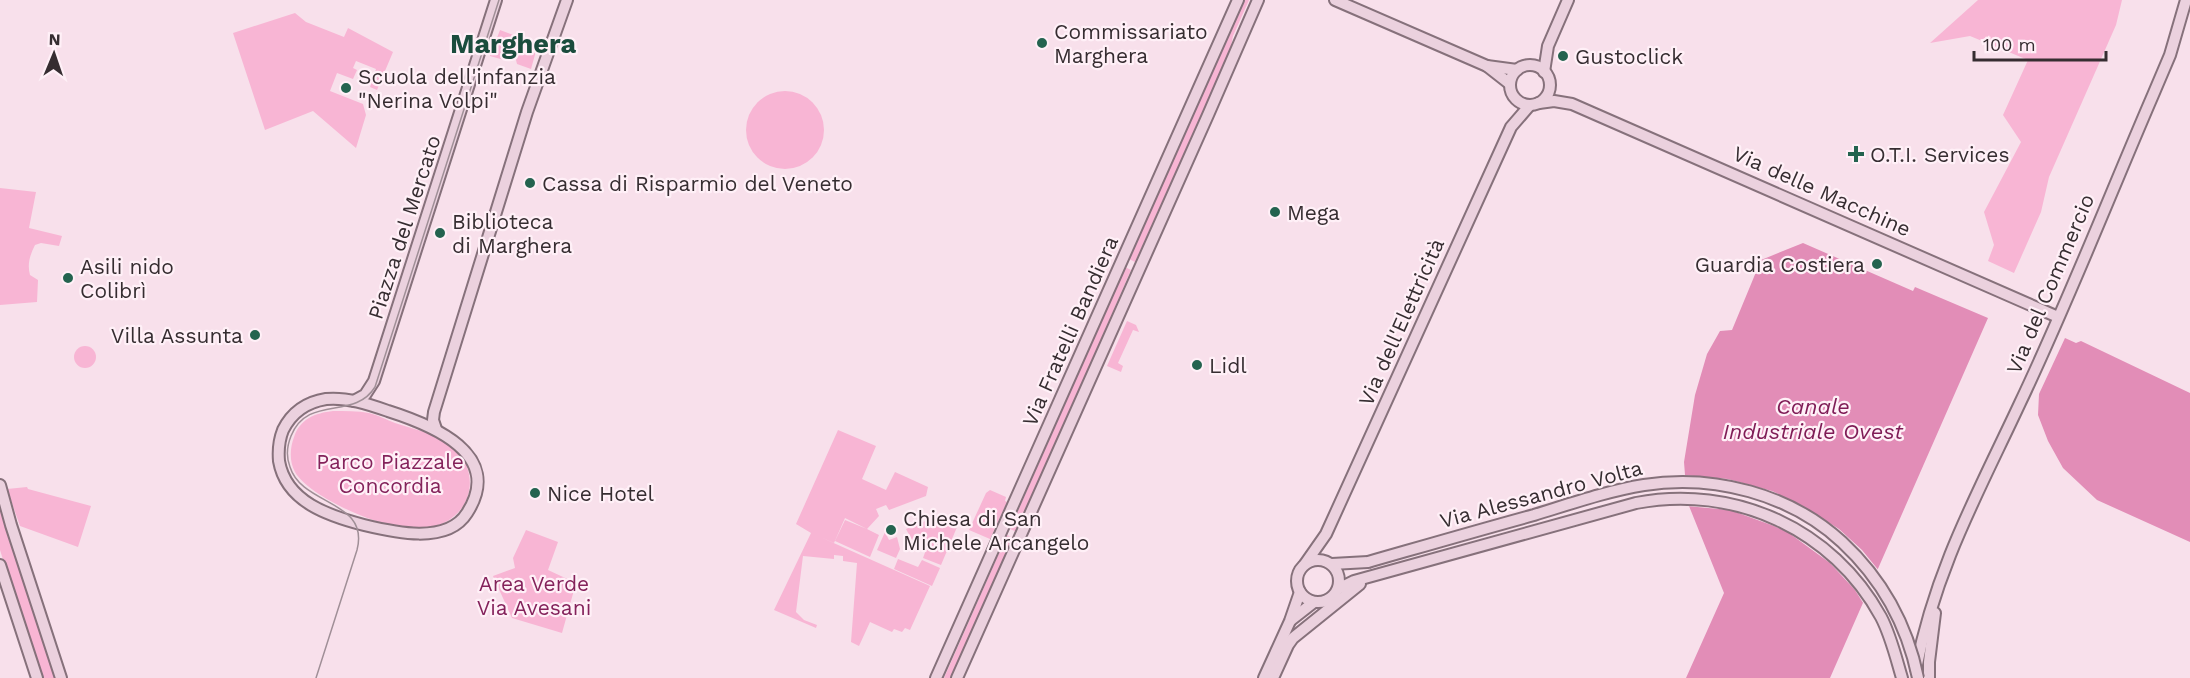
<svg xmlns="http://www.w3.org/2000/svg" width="2190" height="678" viewBox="0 0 2190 678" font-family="'Work Sans',sans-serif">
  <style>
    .green { fill: #f8b5d4 }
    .water { fill: #e28db7 }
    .pier { fill: #f8e0eb }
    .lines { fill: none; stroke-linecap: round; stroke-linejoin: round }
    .secondary-casing { stroke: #86717b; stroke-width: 14 }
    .secondary { stroke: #ebd1de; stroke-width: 10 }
    .tram { stroke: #a08f97; stroke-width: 1.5 }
    .secondary-bridge-casing { stroke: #86717b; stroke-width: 14; stroke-linecap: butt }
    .secondary-bridge { stroke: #ebd1de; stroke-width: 10 }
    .poi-dot { fill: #24634f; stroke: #fff0f7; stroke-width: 2 }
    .labels { text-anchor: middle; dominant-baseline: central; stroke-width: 4.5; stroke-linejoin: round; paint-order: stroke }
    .poi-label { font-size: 21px; fill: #362d31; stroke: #fff0f7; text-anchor: start }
    .street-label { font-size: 21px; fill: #362d31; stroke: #fff0f7 }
    .park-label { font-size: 21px; fill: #84225b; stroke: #fff0f7 }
    .water-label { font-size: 22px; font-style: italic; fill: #7f1c56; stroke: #fff0f7 }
    .district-label { font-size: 27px; font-weight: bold; fill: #1b4c3d; stroke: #fff0f7 }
  </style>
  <rect width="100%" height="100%" fill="#f8e0eb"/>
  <g class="green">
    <polygon points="1245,0 1249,0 1233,36 1230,51 1135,262 1129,259"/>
    <polygon points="1978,0 2122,0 2116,25 2049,177 2041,212 2014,273 1988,261 1994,245 1984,212 2021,142 2003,115 2028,60 1970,36 1930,43"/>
    <polygon points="295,13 306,22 344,37 348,28 393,52 377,90 370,87 376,69 356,61 353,68 357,70 353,79 337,73 330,91 363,104 366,115 356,148 313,111 265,130 233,33"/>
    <polygon points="500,30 538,44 531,69 517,64 516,60 511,56 504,60 490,56"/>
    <circle cx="785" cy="130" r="39"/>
    <path d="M0,188L36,192L29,228L62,236L59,246L41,243L35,245C30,255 27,264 30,275L38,280L37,302L0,305Z"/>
    <polygon points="1125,267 1131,270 1017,532 1010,529"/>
    <polygon points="1127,321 1136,325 1139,332 1133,330 1118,363 1123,366 1121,372 1107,366"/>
    <circle cx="85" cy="357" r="11"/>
    <path d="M333,411C345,411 358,411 369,413C378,415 387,420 395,423C416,430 441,434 457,451C480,476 471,513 439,525C427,529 410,528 398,526C372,524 308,495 295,472C289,461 290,448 294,437C300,419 315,413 333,411Z"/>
    <polygon points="838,430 876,446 862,479 886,490 895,472 928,487 926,496 889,510 886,505 876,509 879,516 867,529 879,535 870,557 835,541 845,520 867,529 845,518 834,543 818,536 930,586 910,630 905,628 902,632 894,629 892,632 870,622 859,646 851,642 857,563 843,561 843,556 834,555 834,559 803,556 796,612 804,620 817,625 816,628 774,610 811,533 796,524"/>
    <polygon points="27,487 28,489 91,506 78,547 20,526 7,489"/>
    <polygon points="990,490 1006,497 1005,501 1007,502 990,539 969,530 986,493"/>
    <polygon points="0,498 58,678 40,678 0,550"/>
    <polygon points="933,515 957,518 960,520 941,565 923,558 927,547 912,540 906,529 930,519 929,516"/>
    <polygon points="526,530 558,542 548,570 576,583 562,633 512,618 493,576 515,568 513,558"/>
    <polygon points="885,532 889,540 897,537 900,549 896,558 877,550"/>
    <polygon points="1007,535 1013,538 951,678 944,678"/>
    <polygon points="898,559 918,567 922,560 940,568 932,586 894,569"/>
  </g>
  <g class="water">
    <polygon points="1803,243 1913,291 1915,287 1988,318 1830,678 1686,678 1724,593 1687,501 1684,462 1695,395 1707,354 1720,331 1732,330 1761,260"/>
    <polygon points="2065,338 2076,343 2081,341 2190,393 2190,542 2097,500 2063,468 2048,441 2038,415 2039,394"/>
  </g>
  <polygon class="pier" points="1682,475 1728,479 1772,491 1801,505 1839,529 1862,550 1880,572 1865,606 1855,590 1830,563 1789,533 1774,526 1730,510 1686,506"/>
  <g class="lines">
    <defs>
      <g id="secondary">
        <polyline points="1335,0 1487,66 1517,70"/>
        <circle cx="1530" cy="85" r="20"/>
        <polyline points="1487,66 1510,84"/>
        <polyline points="1544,72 1548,46 1568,0"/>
        <polyline points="1539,103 1554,101 1572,104 2058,317"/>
        <path d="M326,399C347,397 368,404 388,411C432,425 505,454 467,513C447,545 393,532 364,525C329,516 286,502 279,461C278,449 279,440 283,430C292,412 307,402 326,399Z"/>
        <polyline points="354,401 365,395 374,381 496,0"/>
        <polyline points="436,429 433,420 434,412 527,112 567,0"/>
        <polyline points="0,485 11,525 61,678"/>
        <circle cx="1318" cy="581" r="21"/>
        <polyline points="1305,564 1326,534 1511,127 1530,105"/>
        <polyline points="1332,564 1368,562"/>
        <polyline points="0,565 37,678"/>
        <path d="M1338,589L1354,581L1636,503C1734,484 1833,529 1881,617C1891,636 1896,658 1902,678"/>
        <polyline points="1291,620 1314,602"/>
        <path d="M1916,669C1935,570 1978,493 2020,403C2068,302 2109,197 2153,95L2170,55L2186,0"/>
        <polyline points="936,678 1238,0"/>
        <polyline points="957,678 1208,115 1258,0"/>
        <polyline points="1264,678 1290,621 1300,592"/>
        <polyline points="1273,678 1288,645 1293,638 1360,584"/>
        <polyline points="1929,678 1929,662 1935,613"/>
      </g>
    </defs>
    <use href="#secondary" class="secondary-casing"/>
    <use href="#secondary" class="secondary"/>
    <path class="tram" d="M316,678L357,550C370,500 302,506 290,467C286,457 287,446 291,436C308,394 354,421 375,387L499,0"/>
    <defs>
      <path id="secondary-bridge" d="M1368,562C1424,546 1479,530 1534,515C1570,504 1607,491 1644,485C1714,474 1790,494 1842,542C1883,580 1907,624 1918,678"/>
    </defs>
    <use href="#secondary-bridge" class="secondary-bridge-casing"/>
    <use href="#secondary-bridge" class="secondary-bridge"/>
  </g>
  <g class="poi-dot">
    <circle cx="1042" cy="43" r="6"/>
    <circle cx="1563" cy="56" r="6"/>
    <circle cx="346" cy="88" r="6"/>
    <path d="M1853 145h6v6h6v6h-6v6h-6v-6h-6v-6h6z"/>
    <circle cx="530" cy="183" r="6"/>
    <circle cx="1275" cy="212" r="6"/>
    <circle cx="440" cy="233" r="6"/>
    <circle cx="1877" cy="264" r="6"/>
    <circle cx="68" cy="278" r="6"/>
    <circle cx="255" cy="335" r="6"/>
    <circle cx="1197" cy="365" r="6"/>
    <circle cx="535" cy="493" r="6"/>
    <circle cx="891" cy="530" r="6"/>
  </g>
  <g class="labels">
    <g class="poi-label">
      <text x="1054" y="31">Commissariato<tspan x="1054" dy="24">Marghera</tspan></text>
      <text x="1575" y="56">Gustoclick</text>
      <text x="358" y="76">Scuola dell'infanzia<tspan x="358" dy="24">"Nerina Volpi"</tspan></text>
      <text x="1870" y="154">O.T.I. Services</text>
      <text x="542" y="183">Cassa di Risparmio del Veneto</text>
      <text x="1287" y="212">Mega</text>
      <text x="452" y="221">Biblioteca<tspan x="452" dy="24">di Marghera</tspan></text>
      <text x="1865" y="264" text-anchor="end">Guardia Costiera</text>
      <text x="80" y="266">Asili nido<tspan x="80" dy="24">Colibrì</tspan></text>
      <text x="243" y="335" text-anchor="end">Villa Assunta</text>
      <text x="1209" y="365">Lidl</text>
      <text x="547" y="493">Nice Hotel</text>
      <text x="903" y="518">Chiesa di San<tspan x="903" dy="24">Michele Arcangelo</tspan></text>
    </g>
    <g class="street-label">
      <text transform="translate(1822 191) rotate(24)">Via delle Macchine</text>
      <text transform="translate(404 227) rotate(-72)">Piazza del Mercato</text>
      <text transform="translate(2050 284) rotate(-67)">Via del Commercio</text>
      <text transform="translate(1401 322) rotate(-66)">Via dell'Elettricità</text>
      <text transform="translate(1070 331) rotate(-66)">Via Fratelli Bandiera</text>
      <text transform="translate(1541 494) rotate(-15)">Via Alessandro Volta</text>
    </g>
    <g class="park-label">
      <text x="390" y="461">Parco Piazzale<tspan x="390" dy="24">Concordia</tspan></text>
      <text x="534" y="583">Area Verde<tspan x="534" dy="24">Via Avesani</tspan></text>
    </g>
    <g class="water-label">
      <text x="1813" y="406">Canale<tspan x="1813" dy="25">Industriale Ovest</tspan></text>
    </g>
    <g class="district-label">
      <text x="513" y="44">Marghera</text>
    </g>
  </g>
  <g transform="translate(54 54) rotate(2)" stroke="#fff0f7" stroke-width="4.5" paint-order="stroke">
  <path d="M0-4.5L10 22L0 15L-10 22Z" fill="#362d31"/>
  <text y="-9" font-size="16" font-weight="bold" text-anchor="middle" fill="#362d31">N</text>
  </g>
  <path d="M1974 51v9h132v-9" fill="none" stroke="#362d31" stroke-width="3"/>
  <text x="1983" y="51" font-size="18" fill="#362d31" stroke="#fff0f7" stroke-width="4.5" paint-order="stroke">100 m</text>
</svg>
